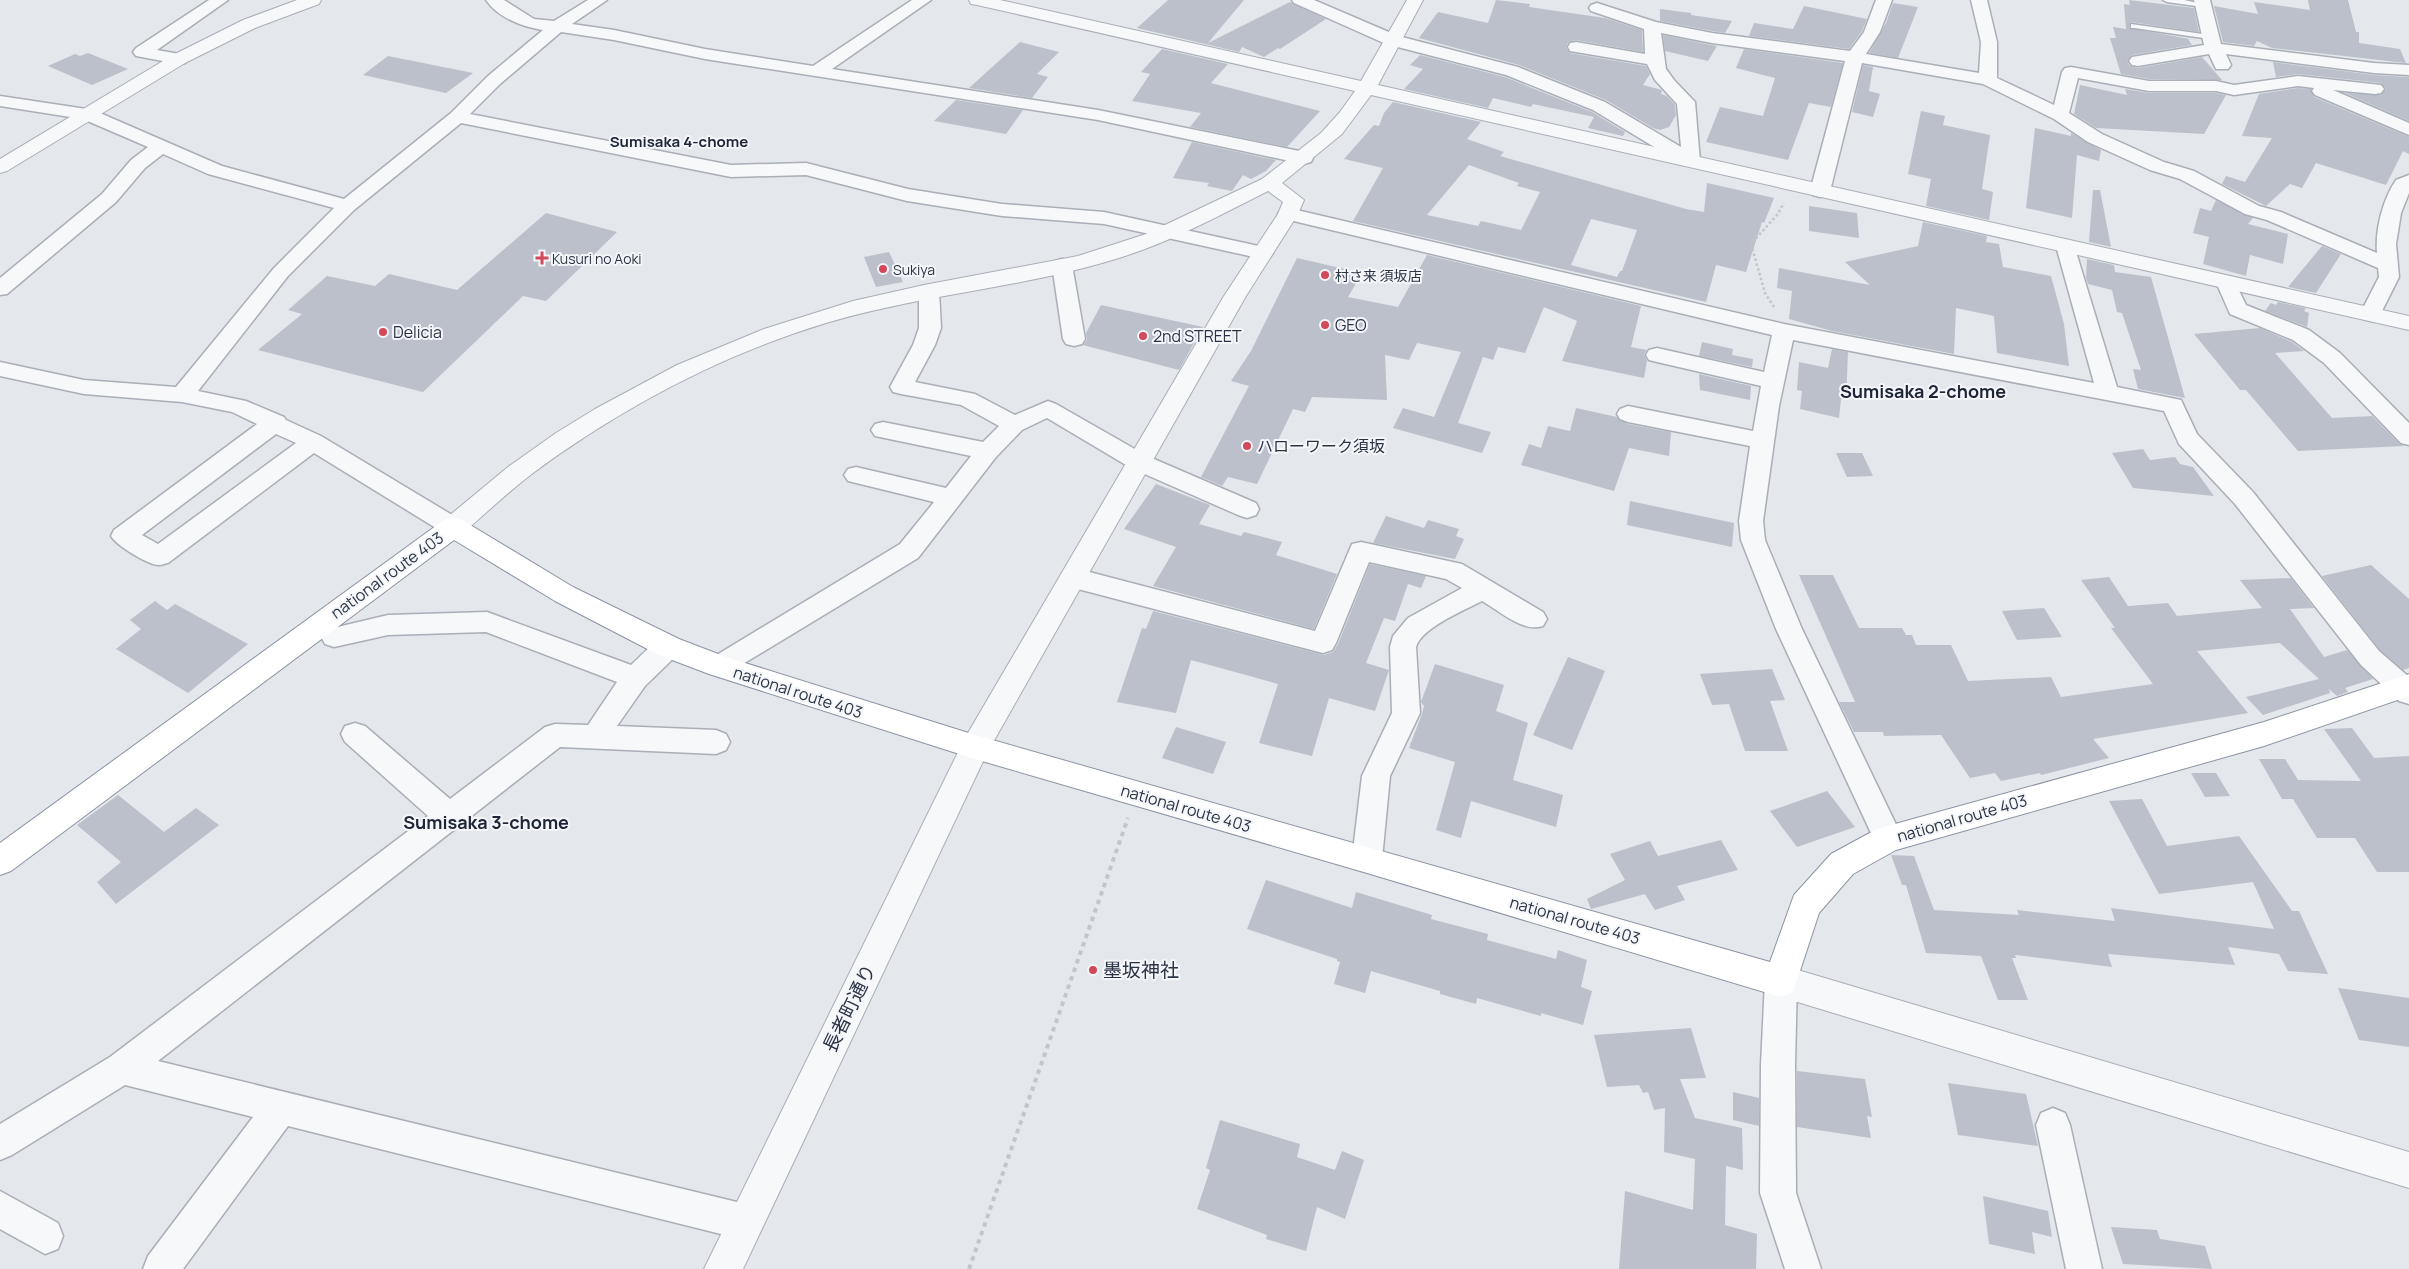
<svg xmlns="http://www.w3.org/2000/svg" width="2409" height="1269" viewBox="0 0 2409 1269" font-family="Manrope,'Noto Sans JP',sans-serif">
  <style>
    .building { fill: #bbc0ca; fill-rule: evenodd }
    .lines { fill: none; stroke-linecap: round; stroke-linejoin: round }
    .service-casing { stroke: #a9aeb7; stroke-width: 3 }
    .minor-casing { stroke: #a9aeb7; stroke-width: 3 }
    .tertiary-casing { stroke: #a9aeb7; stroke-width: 2 }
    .trunk-casing { stroke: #8b94a3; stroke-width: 2 }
    .path-far1 { stroke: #c2c5cb; stroke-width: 2.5; stroke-dasharray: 2.5 2.5; stroke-linecap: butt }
    .path { stroke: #c2c5cb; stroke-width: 4; stroke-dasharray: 4.5 4.5; stroke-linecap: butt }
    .service { fill: #f7f8fa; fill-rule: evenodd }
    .minor { fill: #f7f8fa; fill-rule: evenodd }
    .tertiary { fill: #f7f8fa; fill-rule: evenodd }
    .trunk { fill: #fff; fill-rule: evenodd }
    .poi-dot { fill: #d1495b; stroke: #f4f6f9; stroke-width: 2 }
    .labels { text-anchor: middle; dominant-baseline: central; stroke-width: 4; stroke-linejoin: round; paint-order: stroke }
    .far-poi-label { font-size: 14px; fill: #2b3445; stroke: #f4f6f9; text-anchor: start }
    .far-neighbourhood-label { font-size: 15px; font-weight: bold; fill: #1d2536; stroke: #f4f6f9 }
    .poi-label { font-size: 16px; fill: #2b3445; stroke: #f4f6f9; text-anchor: start }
    .street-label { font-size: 16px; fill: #2b3445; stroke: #f4f6f9 }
    .neighbourhood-label { font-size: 18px; font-weight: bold; fill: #1d2536; stroke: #f4f6f9 }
    .near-poi-label { font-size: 19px; fill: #2b3445; stroke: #f4f6f9; text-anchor: start }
    .near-street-label { font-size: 19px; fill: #2b3445; stroke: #f4f6f9 }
  </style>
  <rect width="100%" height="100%" fill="#e4e7ec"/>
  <g class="building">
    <polygon points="1168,0 1244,0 1208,43 1290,2 1326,19 1280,49 1278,48 1264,57 1242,47 1239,52 1137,28"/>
    <polygon points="1496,0 1530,4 1529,7 1605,18 1642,30 1643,52 1576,40 1568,42 1566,48 1570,53 1646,66 1650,74 1643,85 1662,90 1661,94 1667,96 1675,105 1676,115 1669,127 1660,130 1653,128 1606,100 1519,65 1419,38 1438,12 1488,23"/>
    <polygon points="2129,0 2194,8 2199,32 2131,22 2129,28 2201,41 2188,39 2192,45 2132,55 2127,61 2130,66 2138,68 2202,57 2222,80 2149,79 2121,74 2110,38 2116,38 2113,27 2126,29 2124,4 2130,5"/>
    <polygon points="2308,0 2348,0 2356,32 2359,32 2359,43 2400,49 2406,63 2272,48 2257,41 2254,46 2223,42 2214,6 2258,14 2254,2 2310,10"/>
    <polygon points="1893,3 1918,7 1898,58 1869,53 1886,23"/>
    <polygon points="1804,6 1867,19 1862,31 1849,49 1749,36 1754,23 1793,29"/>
    <polygon points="1660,9 1691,13 1691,15 1732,21 1725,33 1712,31 1660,21"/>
    <polygon points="1663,35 1712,45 1717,46 1708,61 1665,51"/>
    <polygon points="1020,42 1059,52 1037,74 1048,77 1032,98 969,88"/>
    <polygon points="1162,49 1228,64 1211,83 1320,111 1287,147 1190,127 1201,113 1132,101 1150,74 1141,72"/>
    <polygon points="1744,49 1843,63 1831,107 1809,103 1788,160 1706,142 1720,107 1763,116 1775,78 1736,68"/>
    <polygon points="88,53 128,69 92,85 48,66 75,54 80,56"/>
    <polygon points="1420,55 1505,77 1592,112 1625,132 1623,136 1588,128 1594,117 1533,104 1531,107 1493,98 1488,108 1404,89 1423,69 1410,65"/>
    <polygon points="388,56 473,73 446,93 363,75"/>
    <polygon points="2273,62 2374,75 2409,77 2409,121 2345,93 2381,95 2386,89 2381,83 2298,74 2276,77"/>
    <polygon points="1863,65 1873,67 1869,91 1880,94 1873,117 1852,112"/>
    <polygon points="2080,85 2127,95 2125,89 2149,93 2216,93 2226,95 2204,134 2096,128 2074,114"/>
    <polygon points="2298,88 2311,89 2314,97 2409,137 2409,154 2403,151 2386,185 2316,163 2302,188 2290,184 2266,206 2222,184 2226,176 2245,182 2272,138 2242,136 2259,94"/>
    <polygon points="956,100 1023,110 1006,134 934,121"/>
    <path d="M1393,102L1481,122L1467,139L1504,152L1500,156L1686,209L1704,212L1707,183L1774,198L1764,223L1762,222L1746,272L1716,265L1706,302L1353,221L1383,168L1344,159L1374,125L1379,126L1384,113ZM1469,165L1519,183L1517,186L1540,192L1521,230L1481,221L1478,226L1427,215ZM1591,219L1637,230L1622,271H1620L1617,277L1571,265Z"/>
    <polygon points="1921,111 1945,116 1943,125 1990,135 1982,189 1993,192 1989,220 1926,206 1931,179 1908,174"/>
    <polygon points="2035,128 2071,136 2071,133 2101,150 2099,161 2077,155 2072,218 2026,208"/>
    <polygon points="1192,142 1276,160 1266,171 1251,179 1243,175 1232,191 1207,186 1209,183 1173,178"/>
    <polygon points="2093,190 2100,190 2111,247 2089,242"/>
    <polygon points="2216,200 2253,218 2248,224 2288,234 2283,264 2250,255 2246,276 2203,264 2209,237 2193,233 2200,208 2211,211"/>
    <polygon points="1809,206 1857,213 1859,238 1809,231"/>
    <polygon points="546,213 617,232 546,301 523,296 423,392 258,350 302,314 288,310 327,276 375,286 389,274 457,290"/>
    <polygon points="1923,222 1987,236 1986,242 1999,244 2003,267 2051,276 2064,324 2069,366 1997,353 1994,316 1956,308 1954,354 1832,331 1789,319 1792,291 1777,288 1779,268 1870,285 1845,262 1918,246"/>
    <polygon points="2322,246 2341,254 2316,293 2288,287"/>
    <polygon points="889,252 903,282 876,287 864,257"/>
    <polygon points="1427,255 1641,306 1631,347 1647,350 1644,354 1647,361 1644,378 1562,361 1577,321 1544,307 1525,353 1498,347 1493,360 1483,357 1458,423 1491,432 1482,453 1393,428 1403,408 1434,417 1461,352 1417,343 1409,360 1385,355 1387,400 1312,397 1305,412 1293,409 1257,484 1228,477 1222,486 1201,477 1249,386 1231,381 1251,351 1297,258 1362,273 1348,297 1398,307"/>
    <polygon points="2087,259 2114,265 2115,272 2151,277 2185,398 2138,389 2133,369 2141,370 2122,313 2117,312 2112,290 2088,284 2086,278"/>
    <polygon points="2278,302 2306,308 2304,311 2309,313 2307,327 2265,311 2271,303 2276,305"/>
    <polygon points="1101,305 1203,327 1179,370 1083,345 1087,340 1086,333"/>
    <polygon points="2260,328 2292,342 2304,351 2275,353 2332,418 2372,416 2400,444 2404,446 2298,451 2246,390 2240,390 2194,334"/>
    <polygon points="1702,342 1733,349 1732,355 1753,359 1752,367 1699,356"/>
    <polygon points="1832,349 1848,352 1846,400 1841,399 1839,418 1800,409 1802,391 1797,390 1799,362 1828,368"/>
    <polygon points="1699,374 1751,386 1750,400 1700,390"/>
    <polygon points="1576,408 1617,417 1628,424 1671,432 1669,456 1629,448 1614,491 1521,465 1529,444 1541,448 1548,426 1570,431"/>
    <polygon points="2143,449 2150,460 2175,457 2180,464 2193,467 2214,496 2133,488 2112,453"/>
    <polygon points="1836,453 1862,453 1873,476 1847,477"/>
    <polygon points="1156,484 1210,505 1199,524 1241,536 1244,532 1282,542 1276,555 1337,574 1314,629 1153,586 1176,547 1124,529"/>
    <polygon points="1630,501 1734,523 1732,547 1627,525"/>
    <polygon points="1386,516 1424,528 1428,520 1459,529 1456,536 1464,539 1455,559 1373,543"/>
    <polygon points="1370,564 1426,576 1421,588 1408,584 1395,621 1384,618 1366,663 1389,670 1375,711 1329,698 1312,756 1259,743 1278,684 1246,675 1191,660 1176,713 1117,702 1142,628 1146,629 1153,611 1324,655 1333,652 1338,644"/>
    <polygon points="2371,565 2409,599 2409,668 2403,670 2380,650 2322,576"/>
    <polygon points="1799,575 1833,575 1859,628 1902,628 1906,635 1912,635 1916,645 1951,645 1968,681 2051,677 2061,697 2153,684 2111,628 2115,628 2081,580 2109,577 2128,606 2168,603 2177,616 2262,608 2240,580 2291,578 2314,608 2290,609 2324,657 2347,650 2373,679 2345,688 2348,692 2337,696 2329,689 2330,693 2263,715 2246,697 2319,679 2280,643 2197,651 2248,713 2093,739 2109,758 2041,775 2040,773 2001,781 1995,773 1970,778 1941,735 1884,736 1883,732 1854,732 1839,702 1855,702"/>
    <polygon points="155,601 167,610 175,604 248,644 188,693 116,649 141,629 130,620"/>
    <polygon points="2044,608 2062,637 2017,640 2002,611"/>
    <polygon points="1568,657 1605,671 1572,750 1533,735"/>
    <polygon points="1435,664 1504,685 1496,711 1528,723 1513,780 1563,795 1556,827 1471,801 1461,838 1436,830 1455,762 1409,748 1422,714 1424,706 1421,702"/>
    <polygon points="1772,669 1785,700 1770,701 1788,751 1745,751 1729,704 1712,705 1700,674"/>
    <polygon points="1176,727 1226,742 1213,774 1162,758"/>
    <polygon points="2352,728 2374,758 2409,756 2409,872 2377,872 2355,838 2317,838 2293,799 2282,799 2259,759 2285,759 2298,780 2361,781 2324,729"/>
    <polygon points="2191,773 2216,773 2230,796 2205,797"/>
    <polygon points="1827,791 1855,827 1797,847 1770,811"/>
    <polygon points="118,795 164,832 196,808 219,825 116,904 97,882 121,862 77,825"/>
    <polygon points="2142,799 2167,846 2239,836 2292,911 2299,911 2328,974 2288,971 2279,954 2228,947 2235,965 2108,954 2112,967 2015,955 2016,958 2012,958 2028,1000 1998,1000 1981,956 1926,953 1906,885 1902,885 1891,855 1914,856 1934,910 2019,915 2017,910 2115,921 2111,908 2274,929 2253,882 2159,894 2109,801"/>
    <polygon points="1721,840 1738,870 1677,886 1685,900 1655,910 1645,894 1591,909 1587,899 1625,880 1610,854 1650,841 1658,856"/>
    <polygon points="1266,880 1352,908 1356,892 1432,915 1431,919 1488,934 1487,940 1556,959 1558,950 1587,960 1581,987 1592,991 1583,1025 1541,1013 1541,1016 1477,998 1476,1004 1440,994 1440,991 1371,971 1365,993 1334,984 1340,962 1337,961 1337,959 1247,929"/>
    <polygon points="2338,988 2409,998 2409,1047 2359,1040"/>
    <polygon points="1691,1028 1706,1078 1680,1079 1695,1118 1742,1128 1743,1170 1726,1166 1725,1225 1757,1234 1756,1269 1619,1269 1625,1191 1693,1210 1695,1159 1664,1152 1665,1108 1654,1110 1648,1092 1643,1093 1639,1085 1607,1087 1594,1035"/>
    <polygon points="1797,1071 1865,1079 1872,1117 1867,1116 1871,1138 1797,1127"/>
    <polygon points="1948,1083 2026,1094 2038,1146 1958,1135"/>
    <polygon points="1733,1092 1759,1098 1759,1126 1733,1120"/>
    <polygon points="1220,1120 1300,1144 1297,1157 1335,1170 1342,1151 1364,1160 1345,1219 1317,1207 1306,1251 1266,1239 1267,1235 1197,1209 1210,1170 1206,1168"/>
    <polygon points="1983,1196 2048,1211 2052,1237 2032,1232 2035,1254 1989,1244"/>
    <polygon points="2111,1227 2157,1230 2160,1239 2205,1246 2212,1269 2123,1264"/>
  </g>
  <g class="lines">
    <defs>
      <g id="service">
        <polygon points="2163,0 2184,0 2207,5 2203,7 2167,2"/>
        <polygon points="2131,24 2210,35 2214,37 2210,39 2134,28 2131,28"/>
      </g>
      <g id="minor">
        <polygon points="209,0 228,0 157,50 185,55 188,59 185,63 179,64 136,56 133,52 136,48"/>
        <path d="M486,0H504L534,19L554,21L588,0H607L572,24L614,30L705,49L813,66L912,0H931L832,69L1098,110L1304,152L1311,154L1313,158L1311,162L1304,164L1098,120L705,59L614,40L561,32L500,84L470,114L731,165L806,163L908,189L1002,204L1104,212L1263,247L1270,249L1273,253L1270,257L1263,259L1104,224L1002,216L907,201L806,175L731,177L461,123L354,210L288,276L198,391L246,401L284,417L286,420L321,436L462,521L465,527L462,533L453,536L444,533L314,453L168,563C165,563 163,565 160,565C149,566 116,545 111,536L114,530L257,424L232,412L182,402L84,394L0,376V362L84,380L176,387L274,268L334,208L208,174L163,154L145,168L116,202L7,294L0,295V278L102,194L131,160L148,147L83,119L0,106V96L93,110L222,166L344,199L451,113L488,76L543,30C523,27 498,18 486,0ZM276,434L296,443L158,544L142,535Z"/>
        <path d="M1292,0H1314L1398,36L1518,67L1605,102L1681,147L1677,104L1655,80L1647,64L1576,52L1570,51L1568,47L1570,43L1576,42L1645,54L1644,29L1591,11L1589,8L1591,5L1597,3L1656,22L1712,33L1850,51L1864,32L1876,0H1892L1880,32L1866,54L1979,73L1981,42L1971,0H1987L1997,42V78L2054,105L2062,72L2065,68L2071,67L2149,81H2216L2234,85L2298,76L2381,85L2384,89L2381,93L2375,94L2333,90L2409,123V135L2315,95L2312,91L2314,88L2298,86L2234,95L2216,91H2149L2078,78L2069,113L2102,134L2164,162L2194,171L2259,206L2281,212L2377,253C2375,229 2383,199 2396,180L2409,175V193L2401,213L2396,244L2399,277L2378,319L2371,321L2364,319L2360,314L2379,277L2378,268L2267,220L2245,214L2180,179L2150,170L2088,142L2054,119L1983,84L1862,63L1830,191L1827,195L1820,197L1813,195L1810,191L1845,61L1712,43L1661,33L1666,69L1674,80L1695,102L1700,161L1698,165H1684L1593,110L1506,75L1386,44L1294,3Z"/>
        <polygon points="2194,0 2210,0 2221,44 2374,63 2409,65 2409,75 2374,73 2226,54 2231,65 2228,69 2216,69 2209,54 2138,66 2132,65 2129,61 2132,57 2204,45"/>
        <polygon points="1288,208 1784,324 2094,383 2056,246 2059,242 2066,240 2073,242 2117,387 2181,400 2197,434 2253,492 2379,651 2409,677 2409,704 2399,701 2361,665 2235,504 2179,444 2164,411 1793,340 1779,406 1763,521 1765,540 1802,629 1903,839 1898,848 1888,852 1878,848 1776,629 1741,540 1739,521 1750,446 1628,422 1620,419 1617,414 1620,409 1628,406 1753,431 1761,386 1657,362 1649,360 1646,355 1649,350 1657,348 1764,372 1772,335 1281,218 1278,214 1281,210"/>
        <polygon points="1062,259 1069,261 1072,265 1085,339 1082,344 1074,346 1066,344 1063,339 1052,265 1055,261"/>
        <polygon points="2226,276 2233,278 2246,305 2309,330 2340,353 2409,423 2409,445 2401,443 2324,363 2293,340 2230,314 2216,282 2219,278"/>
        <polygon points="929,285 936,286 939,291 941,328 935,345 915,382 975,394 1015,415 1048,401 1056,404 1147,456 1256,503 1259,509 1256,515 1247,518 1238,515 1131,468 1047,418 1022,430 996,457 918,558 728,673 719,677 710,673 706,666 710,659 900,544 934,502 848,481 844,475 848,469 856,467 946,488 971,456 875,436 871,430 875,424 883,422 983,442 999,426 961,405 901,394 893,392 890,387 913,345 919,328 919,291 922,286"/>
        <path d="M1361,542L1462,564L1543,612L1547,619L1543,626C1523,633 1500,611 1482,601C1465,610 1421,628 1416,647L1420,713L1390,776L1382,859L1378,868L1367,872L1356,868L1352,859L1362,776L1392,713L1390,647L1393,636L1408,618L1462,588L1446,579L1369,562L1336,643L1332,650L1323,653L1074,588L1065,585L1061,578L1065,571L1074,568L1315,631L1349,551L1352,544Z"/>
        <path d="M487,612L631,665C645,653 658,633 678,640L682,647L678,654L645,686L617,726L716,730L726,734L730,742L726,750L716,754L560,747L158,1061L745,1204L758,1209L763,1222L758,1235L745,1240L288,1126L183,1269H143L148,1256L253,1117L125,1085L12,1155L0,1160V1124L110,1057L428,816L345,742L341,734L345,726L355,723L365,726L450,799L545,727L555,724L588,725L617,682L486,632L388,635L334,647L325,644L321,637L325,630L388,615Z"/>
        <polygon points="1781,966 1792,970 1797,981 1795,1065 1796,1193 1821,1269 1785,1269 1760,1193 1761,1065 1765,981 1770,970"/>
        <polygon points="2053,1108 2065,1113 2070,1125 2102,1269 2066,1269 2036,1125 2041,1113"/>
        <polygon points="0,1191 58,1223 63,1236 58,1249 45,1254 0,1229"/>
      </g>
      <g id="tertiary">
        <polygon points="297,0 321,0 319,4 255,28 185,63 7,171 0,173 0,159 173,55 243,20"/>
        <path d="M969,0H1000L1361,81L1407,0H1423L1378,85L2409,316V330L1371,95L1342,134L1282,183L1304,200L1298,214L1246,296L987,753L743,1269H704L965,738L1224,296L1278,214L1283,202L1268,191C1220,215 1173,241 1122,257C1025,288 923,294 826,323C721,355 621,408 533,473C508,492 486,513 462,534L453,536L444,534L440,527L444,520L508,467L556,433L595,409L677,365L764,329L853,301L924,285L1078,256L1146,234L1262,179L1321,133L1340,112L1355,91L977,5L971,4Z"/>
        <polygon points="1781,965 2409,1152 2409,1188 1781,997 1769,992 1764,981 1769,970"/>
      </g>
      <polygon id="trunk" points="453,518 462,520 573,587 679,639 726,657 975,735 1770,962 1794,895 1831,854 1877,829 2264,722 2409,674 2409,696 2264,746 1896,850 1853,874 1819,913 1793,992 1781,997 1367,873 975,759 709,674 659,655 555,601 454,540 11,871 0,875 0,843 444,520"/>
    </defs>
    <use href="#service" class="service-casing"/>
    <use href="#minor" class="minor-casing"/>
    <use href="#tertiary" class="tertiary-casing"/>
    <use href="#trunk" class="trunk-casing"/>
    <polyline class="path-far1" points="1774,307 1765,293 1751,244 1777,215 1784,203"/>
    <polyline class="path" points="969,1269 1128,818"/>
    <use href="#service" class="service"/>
    <use href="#minor" class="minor"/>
    <use href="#tertiary" class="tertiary"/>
    <use href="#trunk" class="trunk"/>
  </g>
  <g class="poi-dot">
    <path d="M539.5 250.5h5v5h5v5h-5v5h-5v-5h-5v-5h5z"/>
    <circle cx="883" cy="269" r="5"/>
    <circle cx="1325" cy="275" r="5"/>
    <circle cx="1325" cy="325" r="5"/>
    <circle cx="383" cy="332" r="5"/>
    <circle cx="1143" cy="336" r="5"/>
    <circle cx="1247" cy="446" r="5"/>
    <circle cx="1093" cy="970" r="5"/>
  </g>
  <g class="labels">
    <g class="far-poi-label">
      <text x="552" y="258">Kusuri no Aoki</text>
      <text x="893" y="269">Sukiya</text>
      <text x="1335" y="275">村さ来 須坂店</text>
    </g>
    <g class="far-neighbourhood-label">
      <text x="679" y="141">Sumisaka 4-chome</text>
    </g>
    <g class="poi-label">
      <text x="1335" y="325">GEO</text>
      <text x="393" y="332">Delicia</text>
      <text x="1153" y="336">2nd STREET</text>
      <text x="1257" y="446">ハローワーク須坂</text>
    </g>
    <g class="street-label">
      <text transform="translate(387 575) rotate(-36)">national route 403</text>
      <text transform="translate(798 692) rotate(18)">national route 403</text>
      <text transform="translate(1186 808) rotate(16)">national route 403</text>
      <text transform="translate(1962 818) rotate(-16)">national route 403</text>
      <text transform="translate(1575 920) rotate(16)">national route 403</text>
    </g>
    <g class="neighbourhood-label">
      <text x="1923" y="391">Sumisaka 2-chome</text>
      <text x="486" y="822">Sumisaka 3-chome</text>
    </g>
    <g class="near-poi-label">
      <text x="1103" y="970">墨坂神社</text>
    </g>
    <g class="near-street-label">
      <text transform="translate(849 1008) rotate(-64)">長者町通り</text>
    </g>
  </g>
</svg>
